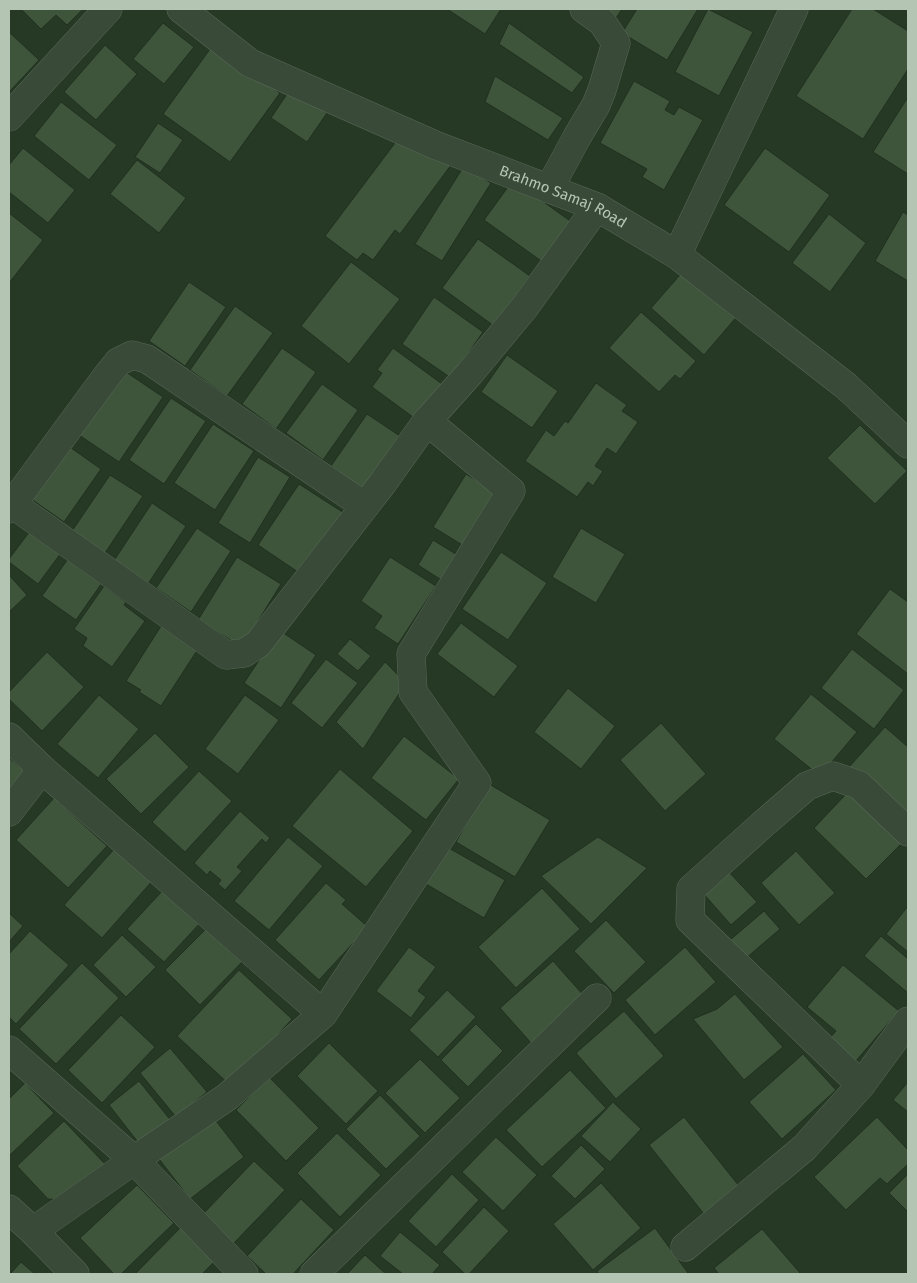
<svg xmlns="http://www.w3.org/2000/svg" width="917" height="1283" viewBox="0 0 917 1283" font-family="'Fira Sans',sans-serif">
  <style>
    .building { fill: #3e553b; stroke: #20311f }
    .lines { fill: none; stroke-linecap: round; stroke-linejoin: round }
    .minor-casing { stroke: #576856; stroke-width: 29 }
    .minor { stroke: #394a38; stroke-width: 28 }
    .labels { text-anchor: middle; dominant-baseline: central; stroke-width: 4; stroke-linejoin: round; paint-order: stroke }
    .street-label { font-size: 15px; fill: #b4c5b3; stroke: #1e2f1d }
  </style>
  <rect width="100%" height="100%" fill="#263924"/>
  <g class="building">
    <polygon points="21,9 83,9 67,25 56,15 41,29"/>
    <polygon points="447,9 501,9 485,34"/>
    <polygon points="602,9 622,9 616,18"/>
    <polygon points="637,9 698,9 667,60 622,33"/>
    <polygon points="708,9 753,32 719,96 675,72"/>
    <polygon points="852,9 873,9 908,31 908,69 863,139 796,96"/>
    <polygon points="163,23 194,47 164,84 133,59"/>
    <polygon points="509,23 584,77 572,93 499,44"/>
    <polygon points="9,32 39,60 10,91 9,90"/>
    <polygon points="105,45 137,74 96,120 64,92"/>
    <polygon points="213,45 280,93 230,162 163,114"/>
    <polygon points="495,76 563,118 548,140 485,102"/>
    <polygon points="634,81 670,101 665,110 674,115 679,107 703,120 664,190 642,177 647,169 600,143"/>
    <polygon points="291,88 327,113 307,142 271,118"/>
    <polygon points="908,97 908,174 873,152"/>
    <polygon points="61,102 117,145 89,180 34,136"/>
    <polygon points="158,123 183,140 160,173 135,157"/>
    <polygon points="398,139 454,161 400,234 395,230 373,260 363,253 357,260 325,236"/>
    <polygon points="23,148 75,190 48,223 9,192 9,165"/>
    <polygon points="765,148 830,195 789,252 724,205"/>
    <polygon points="137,160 186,198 159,233 110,194"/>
    <polygon points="464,166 491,183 442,261 415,244"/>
    <polygon points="513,180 573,223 544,263 484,220"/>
    <polygon points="903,212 908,215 908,281 875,261"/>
    <polygon points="9,213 43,240 9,283"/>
    <polygon points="829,214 866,243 830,292 792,263"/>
    <polygon points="478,239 530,276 494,326 442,288"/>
    <polygon points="351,262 400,299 349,364 301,326"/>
    <polygon points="686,268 739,314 704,355 651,308"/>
    <polygon points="189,282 226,307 185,366 149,341"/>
    <polygon points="434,297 483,332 451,378 402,344"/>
    <polygon points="235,306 273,333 227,396 190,370"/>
    <polygon points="641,312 696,361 680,379 675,375 659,392 609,348"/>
    <polygon points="282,348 316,372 276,429 242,404"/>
    <polygon points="393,348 442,384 417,420 372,387 382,373 377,370"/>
    <polygon points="507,355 558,391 532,428 481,392"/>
    <polygon points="123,370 163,397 119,462 79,435"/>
    <polygon points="596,383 627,405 622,411 638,422 616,454 607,448 595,466 603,471 593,486 588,482 577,497 525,461 546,430 554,436 565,421 568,423"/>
    <polygon points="322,384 358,410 323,460 286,433"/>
    <polygon points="171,398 206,421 164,484 129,460"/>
    <polygon points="367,414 403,438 366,491 331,466"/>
    <polygon points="213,424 254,451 215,510 174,483"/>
    <polygon points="860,425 907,471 875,504 827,458"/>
    <polygon points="64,443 101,469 64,522 27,496"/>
    <polygon points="258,457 290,477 250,543 218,523"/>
    <polygon points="466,474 497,493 464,546 433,527"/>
    <polygon points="110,475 143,496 105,553 72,531"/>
    <polygon points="299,484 344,513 304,576 258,545"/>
    <polygon points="152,503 186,526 148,584 113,562"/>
    <polygon points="33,527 64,549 38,584 9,562 9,559"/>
    <polygon points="197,528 231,551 191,612 156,588"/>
    <polygon points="581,528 625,554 596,603 552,577"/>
    <polygon points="433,540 459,556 443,581 418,565"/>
    <polygon points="501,552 547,583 508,640 462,609"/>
    <polygon points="70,556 104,580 76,620 42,596"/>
    <polygon points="237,557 281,584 242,647 198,620"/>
    <polygon points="390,557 436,586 398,644 374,628 382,616 361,601"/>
    <polygon points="9,575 27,595 9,612"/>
    <polygon points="104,586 126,602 124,605 145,621 112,667 83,646 87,638 74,629"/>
    <polygon points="890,589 908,602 908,674 856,634"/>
    <polygon points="163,623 200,646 161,706 139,692 141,690 126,681"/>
    <polygon points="461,623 518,666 494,697 437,654"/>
    <polygon points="279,630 316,655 281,708 244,683"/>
    <polygon points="350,639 371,656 358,671 337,654"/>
    <polygon points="852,649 904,690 874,729 821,688"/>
    <polygon points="47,652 84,687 42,731 9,699 9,692"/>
    <polygon points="326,659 358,683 322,728 291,703"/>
    <polygon points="385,662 406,683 363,749 336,722"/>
    <polygon points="568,688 615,726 581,769 534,732"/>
    <polygon points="811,694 857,732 820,776 774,739"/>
    <polygon points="99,695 139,729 98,778 57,744"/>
    <polygon points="245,695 279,720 238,774 205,749"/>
    <polygon points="661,723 706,774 665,811 620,760"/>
    <polygon points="885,727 908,747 908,818 849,767"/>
    <polygon points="155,733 189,767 141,814 106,779"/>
    <polygon points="404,736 459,779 426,820 371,778"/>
    <polygon points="9,758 26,772 9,793"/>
    <polygon points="340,769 413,831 366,887 292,826"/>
    <polygon points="199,771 232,801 185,852 152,822"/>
    <polygon points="489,784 550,820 515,877 456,842"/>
    <polygon points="848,792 901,844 866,879 814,828"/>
    <polygon points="54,798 107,846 68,888 16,840"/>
    <polygon points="240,811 270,838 266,843 262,839 237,867 242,871 225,890 218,884 221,880 210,871 207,875 194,863"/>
    <polygon points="288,837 323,866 269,930 234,901"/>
    <polygon points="598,837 647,868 591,924 541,876"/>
    <polygon points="116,847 153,880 102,938 64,905"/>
    <polygon points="447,847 505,880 484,918 426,884"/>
    <polygon points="796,851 835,893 799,925 761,883"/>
    <polygon points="727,870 757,902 731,925 702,892"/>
    <polygon points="326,883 346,900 342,904 368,927 319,980 275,940"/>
    <polygon points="165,888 202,921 164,962 127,929"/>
    <polygon points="542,888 580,929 516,988 478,947"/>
    <polygon points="908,906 908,952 886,934"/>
    <polygon points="764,911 780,929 738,965 723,946"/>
    <polygon points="9,913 23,926 9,942"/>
    <polygon points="606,920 646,962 614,993 574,951"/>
    <polygon points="210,925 244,960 200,1005 165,970"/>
    <polygon points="30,931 69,965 16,1024 9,1017 9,954"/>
    <polygon points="122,935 156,967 126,997 93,965"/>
    <polygon points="881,936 908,959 908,993 864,956"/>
    <polygon points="409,947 436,967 418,991 426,997 411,1018 376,991"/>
    <polygon points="685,947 716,982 655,1035 625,1000"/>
    <polygon points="553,961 585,997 532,1044 500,1008"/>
    <polygon points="82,963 119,998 56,1064 19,1029"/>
    <polygon points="843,965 899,1011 855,1062 828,1040 836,1031 807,1007"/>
    <polygon points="239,970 292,1019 231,1086 177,1036"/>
    <polygon points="447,990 476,1017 438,1057 409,1030"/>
    <polygon points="735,994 783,1047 744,1080 693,1019 717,1009"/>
    <polygon points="624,1011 664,1056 616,1099 576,1053"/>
    <polygon points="121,1015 155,1047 102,1103 68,1070"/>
    <polygon points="476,1024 503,1051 468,1087 441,1060"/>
    <polygon points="329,1043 378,1091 346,1124 297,1076"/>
    <polygon points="170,1048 207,1092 176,1117 140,1073"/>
    <polygon points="803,1054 836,1090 782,1139 749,1102"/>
    <polygon points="420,1059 460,1098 425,1133 385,1093"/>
    <polygon points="570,1070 606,1108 542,1167 506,1130"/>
    <polygon points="269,1077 319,1128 286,1161 236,1110"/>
    <polygon points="139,1081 172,1122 141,1146 109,1105"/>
    <polygon points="908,1082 908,1112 893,1100"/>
    <polygon points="25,1083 54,1113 10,1155 9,1153 9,1099"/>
    <polygon points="380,1095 420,1136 386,1169 346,1129"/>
    <polygon points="613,1102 641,1129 610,1162 581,1136"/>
    <polygon points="213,1117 244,1157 190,1199 159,1159"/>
    <polygon points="684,1117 743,1191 708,1219 649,1145"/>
    <polygon points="877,1117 908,1150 908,1164 887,1184 880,1178 846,1210 814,1177"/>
    <polygon points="64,1121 105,1164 66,1200 48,1199 17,1166"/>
    <polygon points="337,1133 381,1175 340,1217 297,1173"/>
    <polygon points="496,1137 537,1175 503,1211 462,1172"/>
    <polygon points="581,1145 605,1169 575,1199 551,1176"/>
    <polygon points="254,1161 285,1190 233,1244 202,1215"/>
    <polygon points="452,1174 479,1200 436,1247 408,1221"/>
    <polygon points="908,1174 908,1212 889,1193"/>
    <polygon points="601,1183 641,1228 593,1270 553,1224"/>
    <polygon points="137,1185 174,1223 121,1274 114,1274 80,1238"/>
    <polygon points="301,1199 334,1230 293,1274 266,1274 247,1256"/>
    <polygon points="484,1207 509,1231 469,1274 465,1274 442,1252"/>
    <polygon points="182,1226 216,1260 202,1274 135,1274"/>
    <polygon points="655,1228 688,1273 686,1274 599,1274 597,1271"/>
    <polygon points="762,1229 801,1274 719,1274 714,1268"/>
    <polygon points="400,1232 440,1265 432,1274 403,1274 380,1256"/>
    <polygon points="365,1255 386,1274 347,1274"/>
    <polygon points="21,1262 35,1274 10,1274"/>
  </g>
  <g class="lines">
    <defs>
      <g id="minor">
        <path id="s1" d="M181,9L250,63L435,145L597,207L677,255L846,386L908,444"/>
        <polyline points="9,117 108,9"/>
        <polyline points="549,189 577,137 596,105 602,90 616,43 602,22 584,9"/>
        <polyline points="677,255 794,9"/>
        <polyline points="12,504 226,655 244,653 258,644 382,484 427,421 470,373 524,308 597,207"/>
        <polyline points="9,509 106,377 118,362 132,355 147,359 365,506"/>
        <polyline points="9,737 42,769 323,1014"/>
        <polyline points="9,812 42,769"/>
        <polyline points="9,1050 134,1160 227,1097 323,1014 477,783 413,692 411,654 511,491 427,421"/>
        <polyline points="861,1085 690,920 691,889 762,825 807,786 833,776 859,785 908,832"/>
        <polyline points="9,1209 33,1231 134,1160 244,1274"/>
        <polyline points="33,1231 75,1274"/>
        <polyline points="685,1247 804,1148 861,1085 908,1021"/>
        <polyline points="314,1274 597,998"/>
      </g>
    </defs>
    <use href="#minor" class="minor-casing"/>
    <use href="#minor" class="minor"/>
  </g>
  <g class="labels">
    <g class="street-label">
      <text stroke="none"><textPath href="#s1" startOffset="428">Brahmo Samaj Road</textPath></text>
    </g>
  </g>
  <rect width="917" height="1283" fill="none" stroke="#b4c5b3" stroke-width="20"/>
</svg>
